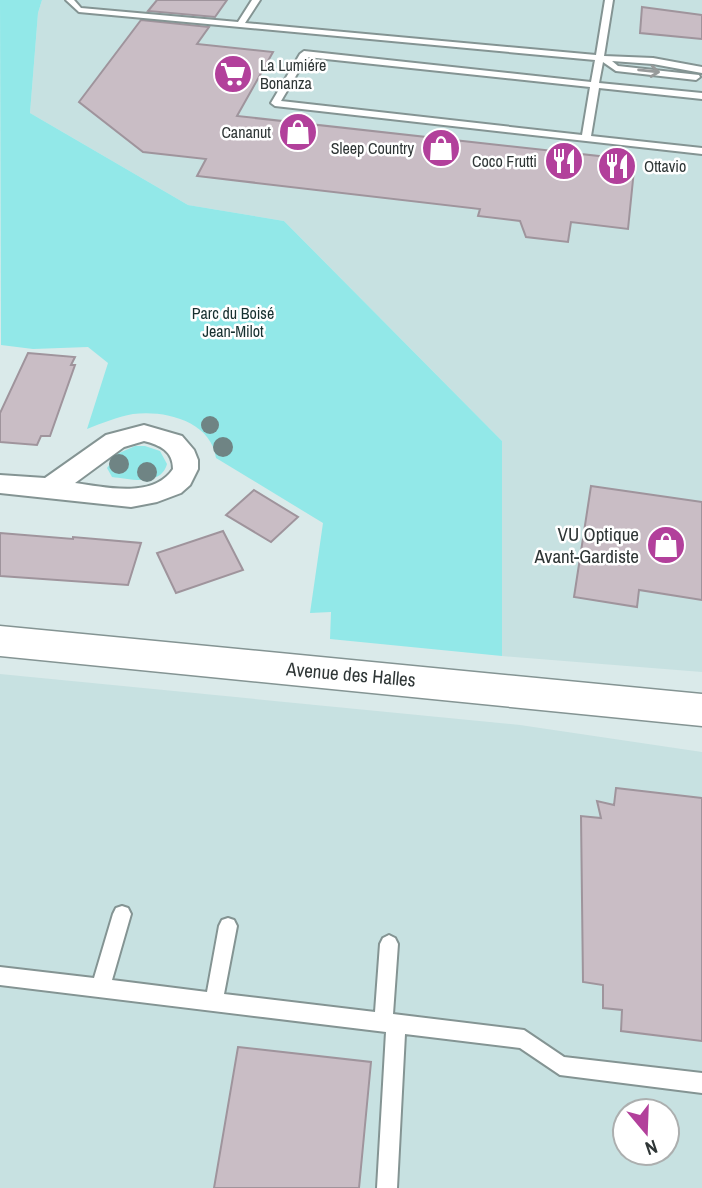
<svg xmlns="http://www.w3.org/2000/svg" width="702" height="1188" viewBox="0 0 702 1188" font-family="'Archivo Narrow',sans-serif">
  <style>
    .built { fill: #c7e1e1; fill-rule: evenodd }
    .green { fill: #92e8e8 }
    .building { fill: #c9bdc5; stroke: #9f949c; stroke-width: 2 }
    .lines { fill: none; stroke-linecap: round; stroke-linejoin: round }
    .service-casing { stroke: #849493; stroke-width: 4 }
    .minor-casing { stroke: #849493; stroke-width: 4 }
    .tertiary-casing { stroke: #849493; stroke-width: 3 }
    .service { fill: #fff; fill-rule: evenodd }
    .minor { fill: #fff; fill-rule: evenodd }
    .tertiary { fill: #fff; fill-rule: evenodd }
    .tree { fill: #6f8484 }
    .oneway { stroke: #979a9a }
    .labels { text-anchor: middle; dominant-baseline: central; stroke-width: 5; stroke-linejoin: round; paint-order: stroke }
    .far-poi-label { font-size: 16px; fill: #2f3636; stroke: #fff; text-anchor: end }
    .far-park-label { font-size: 16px; fill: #173030; stroke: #fff }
    .poi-label { font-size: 19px; fill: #2f3636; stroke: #fff; text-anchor: end }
    .street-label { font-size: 19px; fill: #2f3636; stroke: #fff }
  </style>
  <rect width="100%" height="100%" fill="#daeaea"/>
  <g class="built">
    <polygon points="42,0 702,0 702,672 502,656 502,441 284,221 188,205 30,113 38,13"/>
    <path d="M0,674L520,725L702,752V1188H0ZM625,1111H667V1153H625Z"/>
  </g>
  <g class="green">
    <path d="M0,0H42L38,13L30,113L188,205L284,221L502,441V656L330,639L331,612L310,613L323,523L216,458C211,421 165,410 133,414C117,417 102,423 87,429L108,363L88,347L33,349L1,345Z"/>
    <path d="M135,446H145L160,451L167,464C161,487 130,479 112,477L107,468L117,454Z"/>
  </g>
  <g class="building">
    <polygon points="157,0 227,0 215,17 148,11"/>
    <polygon points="642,7 702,15 702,39 640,33"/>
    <polygon points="141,20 209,27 197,44 273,52 237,116 635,160 628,229 571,222 568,242 526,237 520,221 478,216 480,209 197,176 206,159 143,152 79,102"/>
    <polygon points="28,353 75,357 71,365 75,365 50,436 41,436 37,445 0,442 0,413"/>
    <polygon points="591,486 702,502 702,600 639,590 637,607 574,597"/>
    <polygon points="254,490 298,517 271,542 226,515"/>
    <polygon points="223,531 243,570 176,593 157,553"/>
    <polygon points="0,533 73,539 73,537 141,543 128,585 0,576"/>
    <polygon points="616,788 702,798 702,1041 621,1031 622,1010 603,1008 603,985 583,982 581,816 601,818 597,801 614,805"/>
    <polygon points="238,1047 371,1062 359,1188 214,1188"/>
  </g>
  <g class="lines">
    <defs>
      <g id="service">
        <path d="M66,0H74L81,8L238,22L252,0H260L245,23L596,55L605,0H613L604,56L653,58L702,67V73L653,64L612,61L618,66L699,75L700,77L696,80L616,71L603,62L599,83L702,93V99L599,88L591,136L702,148V154L275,106L271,103L300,54L304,51L591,82L595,60L79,12ZM307,57L590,87L582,135L281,101Z"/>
        <polygon points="122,906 128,908 131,914 112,980 207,992 219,926 222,920 228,918 234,920 237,926 224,994 375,1012 380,944 383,938 389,935 395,938 398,944 393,1014 524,1030 564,1057 702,1073 702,1093 560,1075 520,1048 405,1034 397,1188 377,1188 386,1032 0,985 0,967 94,978 113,914 116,908"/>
      </g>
      <path id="minor" d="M144,425L182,436L194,450L198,460V469L190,485L181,493L157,502L131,507L0,493V475L45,478L106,435ZM144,441C160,445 173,451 173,469C153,499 105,487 75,483L124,447Z"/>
      <polygon id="tertiary" points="0,626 702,694 702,726 0,656"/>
    </defs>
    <use href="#service" class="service-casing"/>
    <use href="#minor" class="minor-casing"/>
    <use href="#tertiary" class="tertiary-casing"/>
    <use href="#service" class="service"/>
    <use href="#minor" class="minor"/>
    <use href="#tertiary" class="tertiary"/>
  </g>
  <g class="tree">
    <circle cx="210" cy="425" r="9"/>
    <circle cx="223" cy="447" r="10"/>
    <circle cx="119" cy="464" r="10"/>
    <circle cx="147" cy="472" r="10"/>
  </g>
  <defs><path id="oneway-shaft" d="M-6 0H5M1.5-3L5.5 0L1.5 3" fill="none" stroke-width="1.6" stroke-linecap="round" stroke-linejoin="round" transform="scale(1.75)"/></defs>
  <use class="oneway" href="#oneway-shaft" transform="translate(649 71) rotate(6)"/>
  <defs>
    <symbol id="supermarket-disc" viewBox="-11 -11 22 22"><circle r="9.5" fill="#b2409b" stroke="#fff"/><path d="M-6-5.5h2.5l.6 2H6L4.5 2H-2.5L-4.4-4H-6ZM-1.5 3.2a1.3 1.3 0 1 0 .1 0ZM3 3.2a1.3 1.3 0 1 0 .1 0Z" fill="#fff"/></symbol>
    <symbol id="shop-disc" viewBox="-11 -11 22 22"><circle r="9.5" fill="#b2409b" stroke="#fff"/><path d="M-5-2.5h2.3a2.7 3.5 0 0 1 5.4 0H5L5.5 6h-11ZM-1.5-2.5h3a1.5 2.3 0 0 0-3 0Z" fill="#fff"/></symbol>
    <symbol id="restaurant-disc" viewBox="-11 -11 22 22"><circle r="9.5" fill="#b2409b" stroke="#fff"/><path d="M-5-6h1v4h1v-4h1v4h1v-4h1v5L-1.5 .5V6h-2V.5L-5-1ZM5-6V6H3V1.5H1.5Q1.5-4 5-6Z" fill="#fff"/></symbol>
  </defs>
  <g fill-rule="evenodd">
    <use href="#supermarket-disc" x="211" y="52" width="44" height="44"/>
    <use href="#shop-disc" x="276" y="110" width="44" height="44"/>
    <use href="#shop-disc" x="419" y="126" width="44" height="44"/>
    <use href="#restaurant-disc" x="542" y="139" width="44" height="44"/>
    <use href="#restaurant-disc" x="595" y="144" width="44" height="44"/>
    <use href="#shop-disc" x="644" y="523" width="44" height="44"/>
  </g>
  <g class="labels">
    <g class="far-poi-label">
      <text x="260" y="65" text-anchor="start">La Lumiére<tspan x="260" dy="18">Bonanza</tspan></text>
      <text x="271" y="132">Cananut</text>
      <text x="414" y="148">Sleep Country</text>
      <text x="537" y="161">Coco Frutti</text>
      <text x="644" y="166" text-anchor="start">Ottavio</text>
    </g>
    <g class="far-park-label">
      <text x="233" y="313">Parc du Boisé<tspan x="233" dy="18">Jean-Milot</tspan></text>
    </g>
    <g class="poi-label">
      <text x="639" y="534">VU Optique<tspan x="639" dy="22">Avant-Gardiste</tspan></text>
    </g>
    <g class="street-label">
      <text transform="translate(351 674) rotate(5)">Avenue des Halles</text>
    </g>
  </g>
  <g transform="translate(646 1132) rotate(161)"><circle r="33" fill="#ffffff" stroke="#acafaf" stroke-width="2"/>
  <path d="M0-5L12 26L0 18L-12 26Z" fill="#b2409b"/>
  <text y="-10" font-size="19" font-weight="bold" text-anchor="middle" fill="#2f3636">N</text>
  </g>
</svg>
